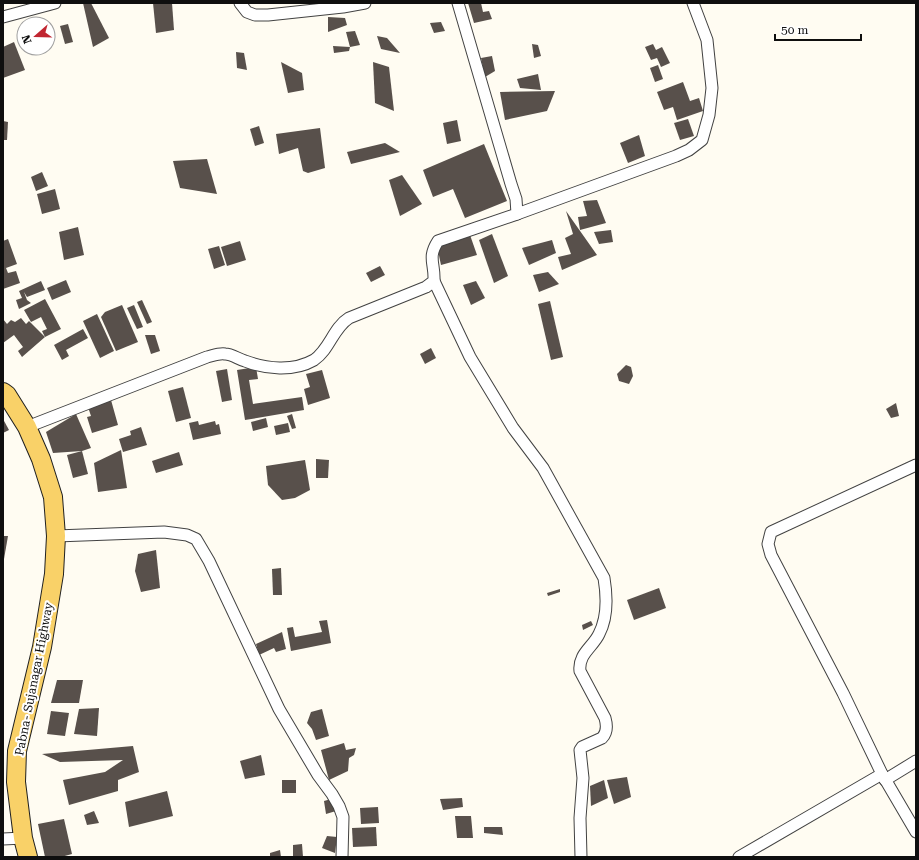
<svg xmlns="http://www.w3.org/2000/svg" width="919" height="860" viewBox="0 0 919 860" font-family="'Roboto Serif',serif">
  <style>
    .building { fill: #58504b }
    .lines { fill: none; stroke-linecap: round; stroke-linejoin: round }
    .minor-casing { stroke: #424242; stroke-width: 13 }
    .primary-casing { stroke: #202020; stroke-width: 20 }
    .minor { stroke: #fff; stroke-width: 11 }
    .primary { stroke: #f9d168; stroke-width: 18 }
    .labels { text-anchor: middle; dominant-baseline: central; stroke-width: 4; stroke-linejoin: round; paint-order: stroke }
    .street-label { font-size: 12px; fill: #0f0f0f; stroke: #fff }
  </style>
  <rect width="100%" height="100%" fill="#fffcf2"/>
  <g class="building">
    <polygon points="83,3 91,3 109,38 93,47"/>
    <polygon points="153,3 172,3 174,30 156,33"/>
    <polygon points="468,3 481,3 483,12 489,11 492,19 474,23"/>
    <polygon points="328,17 345,18 347,25 328,32"/>
    <polygon points="441,22 445,31 434,33 430,23"/>
    <polygon points="68,24 73,42 65,44 60,26"/>
    <polygon points="355,31 360,45 350,47 346,32"/>
    <polygon points="377,36 387,38 400,53 381,49"/>
    <polygon points="14,42 25,70 3,78 3,47"/>
    <polygon points="532,44 538,45 541,56 534,58"/>
    <polygon points="653,44 656,50 662,47 670,63 661,67 657,58 651,60 645,47"/>
    <polygon points="333,46 350,47 349,51 334,53"/>
    <polygon points="236,52 244,53 247,70 237,68"/>
    <polygon points="492,56 495,71 485,77 481,58"/>
    <polygon points="281,62 302,73 304,90 288,93"/>
    <polygon points="373,62 389,67 394,111 375,103"/>
    <polygon points="658,65 663,79 655,82 650,68"/>
    <polygon points="538,74 541,90 520,88 517,79"/>
    <polygon points="683,82 690,101 699,98 703,111 677,120 673,107 664,110 657,92"/>
    <polygon points="555,91 547,111 505,120 500,92"/>
    <polygon points="688,119 694,136 680,140 674,123"/>
    <polygon points="457,120 461,141 447,144 443,123"/>
    <polygon points="3,121 8,122 7,140 3,140"/>
    <polygon points="259,126 264,143 255,146 250,129"/>
    <polygon points="320,128 325,168 308,173 303,171 298,148 279,154 276,134"/>
    <polygon points="639,135 645,156 628,163 620,143"/>
    <polygon points="385,143 400,152 351,164 347,152"/>
    <polygon points="484,144 507,201 465,218 453,189 433,197 423,170"/>
    <polygon points="207,159 217,194 180,188 173,161"/>
    <polygon points="42,172 48,186 36,191 31,177"/>
    <polygon points="402,175 422,204 400,216 389,180"/>
    <polygon points="55,189 60,209 42,214 37,194"/>
    <polygon points="597,200 606,223 580,230 578,217 587,216 583,201"/>
    <polygon points="566,211 597,255 562,270 558,257 571,254 565,238 573,234"/>
    <polygon points="78,227 84,255 64,260 59,232"/>
    <polygon points="611,230 613,242 599,244 594,232"/>
    <polygon points="492,234 508,276 494,283 479,240"/>
    <polygon points="470,235 477,255 441,265 437,246"/>
    <polygon points="8,239 17,264 6,268 8,273 16,271 20,283 3,289 3,241"/>
    <polygon points="552,240 556,253 529,265 522,248"/>
    <polygon points="240,241 246,260 227,266 221,247"/>
    <polygon points="219,246 225,265 214,269 208,249"/>
    <polygon points="380,266 385,275 371,282 366,273"/>
    <polygon points="548,272 559,284 539,292 533,275"/>
    <polygon points="66,280 71,292 52,300 47,288"/>
    <polygon points="41,281 45,290 27,297 24,292 27,300 31,303 19,309 16,300 22,298 19,291"/>
    <polygon points="476,281 485,298 471,305 463,285"/>
    <polygon points="45,299 61,329 45,337 42,331 47,329 41,317 31,322 24,310"/>
    <polygon points="142,300 152,322 147,324 137,302"/>
    <polygon points="550,301 563,357 551,360 538,304"/>
    <polygon points="122,305 138,342 116,351 101,317 105,312"/>
    <polygon points="134,305 143,327 137,329 127,308"/>
    <polygon points="97,314 114,351 100,358 83,321"/>
    <polygon points="21,318 26,324 29,321 45,337 22,357 18,351 23,347 14,335 3,343 3,319 7,324 11,320 15,322"/>
    <polygon points="83,329 88,338 66,350 69,356 62,360 54,345"/>
    <polygon points="145,335 155,335 160,351 151,354"/>
    <polygon points="431,348 436,358 425,364 420,354"/>
    <polygon points="626,365 631,367 633,376 629,384 619,381 617,374"/>
    <polygon points="256,367 258,379 249,380 253,404 302,397 304,410 245,420 237,370"/>
    <polygon points="227,369 232,400 222,402 216,371"/>
    <polygon points="322,370 330,398 308,405 304,389 310,387 306,374"/>
    <polygon points="183,387 191,418 176,422 168,391"/>
    <polygon points="111,400 118,425 92,433 87,417 91,416 88,407"/>
    <polygon points="896,403 899,416 891,418 886,409"/>
    <polygon points="76,414 91,448 82,451 53,453 46,432"/>
    <polygon points="292,414 296,428 292,429 287,416"/>
    <polygon points="266,418 268,427 253,431 251,422"/>
    <polygon points="3,419 9,430 3,433"/>
    <polygon points="198,421 199,425 215,421 216,425 219,424 221,434 193,440 189,423"/>
    <polygon points="288,423 290,432 276,435 274,426"/>
    <polygon points="141,427 147,445 123,452 119,439 131,435 130,431"/>
    <polygon points="121,450 127,488 98,492 94,463"/>
    <polygon points="82,451 88,474 73,478 67,455"/>
    <polygon points="179,452 183,465 156,473 152,461"/>
    <polygon points="316,459 329,460 328,478 316,478"/>
    <polygon points="305,460 310,490 295,498 282,500 268,485 266,466"/>
    <polygon points="3,536 8,536 4,559 3,559"/>
    <polygon points="156,550 160,588 141,592 135,571 138,554"/>
    <polygon points="281,568 282,595 273,595 272,569"/>
    <polygon points="659,588 666,608 634,620 627,600"/>
    <polygon points="560,589 560,592 548,596 547,593"/>
    <polygon points="327,620 331,643 291,651 287,628 293,627 295,637 322,632 319,621"/>
    <polygon points="591,621 593,625 583,630 582,625"/>
    <polygon points="282,632 286,649 276,652 274,648 259,655 256,644"/>
    <polygon points="57,680 83,680 79,703 51,703"/>
    <polygon points="99,708 97,736 74,734 79,709"/>
    <polygon points="322,709 329,736 316,740 312,729 307,723 311,712"/>
    <polygon points="51,711 69,713 65,736 47,734"/>
    <polygon points="344,743 346,750 356,748 354,755 349,758 348,771 329,780 321,750"/>
    <polygon points="133,746 139,772 118,780 118,791 69,805 63,780 105,772 123,760 60,762 42,754"/>
    <polygon points="261,755 265,775 245,779 240,761"/>
    <polygon points="627,777 631,797 614,804 607,780"/>
    <rect x="282" y="780" width="14" height="13"/>
    <polygon points="604,780 608,798 591,806 590,786"/>
    <polygon points="167,791 173,816 129,827 125,802"/>
    <polygon points="462,798 463,807 443,810 440,799"/>
    <polygon points="331,799 336,811 326,814 324,801"/>
    <polygon points="378,807 379,823 361,824 360,808"/>
    <polygon points="94,811 99,823 87,825 84,815"/>
    <polygon points="455,816 471,816 473,838 457,838"/>
    <polygon points="64,819 72,854 61,857 45,857 38,824"/>
    <polygon points="376,827 377,846 353,847 352,828"/>
    <polygon points="484,827 502,827 503,835 484,833"/>
    <polygon points="327,836 337,837 335,853 322,848"/>
    <polygon points="302,844 303,857 293,857 293,845"/>
    <polygon points="280,850 281,857 270,857 270,853"/>
  </g>
  <g class="lines">
    <defs>
      <g id="minor">
        <polyline points="240,3 247,12 255,15 268,15 343,7 365,3"/>
        <polyline points="3,17 55,3"/>
        <polyline points="517,214 676,156 689,150 702,140 709,115 712,88 707,40 693,3"/>
        <path d="M434,281L470,357L513,428L543,468L604,578C607,596 608,617 599,634C593,647 578,654 580,671L605,718C607,725 608,732 602,738L582,747L580,750L583,778L580,818L581,857"/>
        <path d="M27,427L207,357C212,356 219,353 225,354C232,354 238,359 245,361C266,369 293,372 314,360C330,349 333,328 349,318L426,287L434,281C435,263 427,258 438,241L517,214L516,199L511,184L458,3"/>
        <polyline points="56,536 164,532 187,535 196,539 209,561 279,709 318,775 332,794 339,806 343,817 342,857"/>
        <polyline points="882,774 916,832"/>
        <polyline points="885,780 916,761"/>
        <polyline points="3,839 23,838"/>
        <polyline points="739,857 882,774 843,693 771,555 768,544 771,532 916,465"/>
      </g>
      <polyline id="primary" points="3,392 7,395 27,427 41,459 53,497 56,536 54,574 42,647 17,751 16,782 23,838 28,857"/>
    </defs>
    <use href="#minor" class="minor-casing"/>
    <use href="#primary" class="primary-casing"/>
    <use href="#minor" class="minor"/>
    <use href="#primary" class="primary"/>
  </g>
  <g class="labels">
    <g class="street-label">
      <text transform="translate(34 679) rotate(-79)">Pabna- Sujanagar Highway</text>
    </g>
  </g>
  <rect width="919" height="860" fill="none" stroke="#0f0f0f" stroke-width="8"/>
  <g transform="translate(36 36) rotate(250)"><circle r="19" fill="#ffffff" stroke="#9f9f9f"/>
  <path d="M0-3L7 15L0 10L-7 15Z" fill="#c12631"/>
  <text y="-6" font-size="11" font-weight="bold" text-anchor="middle" fill="#0f0f0f">N</text>
  </g>
  <path d="M775 34v6h86v-6" fill="none" stroke="#0f0f0f" stroke-width="2"/>
  <text x="781" y="34" font-size="12" fill="#0f0f0f" stroke="#ffffff" stroke-width="3" paint-order="stroke">50 m</text>
</svg>
